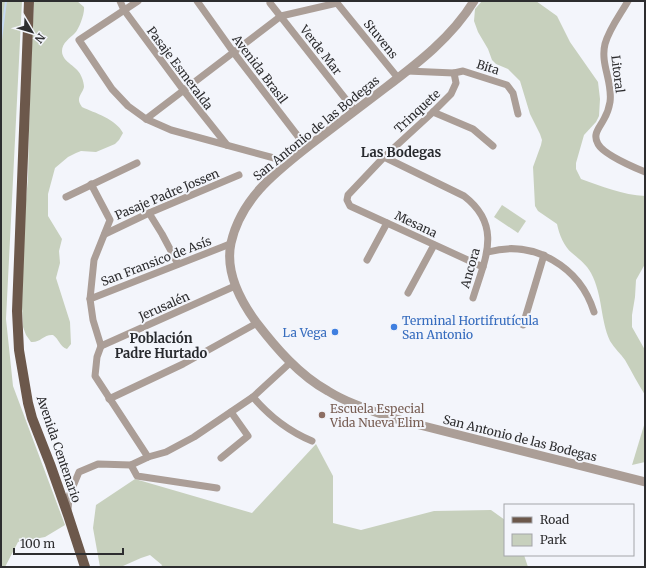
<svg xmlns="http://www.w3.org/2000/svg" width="646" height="568" viewBox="0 0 646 568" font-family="Merriweather,serif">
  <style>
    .green { fill: #c7d0bd }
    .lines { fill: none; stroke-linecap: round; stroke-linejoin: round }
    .stream { stroke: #c6d9f2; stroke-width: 2 }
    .minor { stroke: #ab9e97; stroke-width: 7 }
    .tertiary { stroke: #ab9e97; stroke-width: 9 }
    .primary { stroke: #6c584b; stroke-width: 10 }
    .shop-dot { fill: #3f7fe0; stroke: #f3f5fb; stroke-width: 1.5 }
    .education-dot { fill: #8d6e63; stroke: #f3f5fb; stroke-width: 1.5 }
    .labels { text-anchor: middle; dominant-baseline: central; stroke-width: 4; stroke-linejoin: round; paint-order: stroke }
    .street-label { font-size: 12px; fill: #2d2d2f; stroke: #f3f5fb }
    .shop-label { font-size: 12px; fill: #366cbe; stroke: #f3f5fb; text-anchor: start }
    .education-label { font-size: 12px; fill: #785e54; stroke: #f3f5fb; text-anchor: start }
    .neighbourhood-label { font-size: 13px; font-weight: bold; fill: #282a2e; stroke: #f3f5fb }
  </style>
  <rect width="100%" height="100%" fill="#f3f5fb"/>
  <g class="green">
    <polygon points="1,1 22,1 6,319 13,386 65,525 45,537 18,542 5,567 1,567"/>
    <path d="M34,1H77L84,7C85,13 79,29 75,33C70,38 62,43 62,51C62,63 78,65 82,78C83,80 84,85 84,87C82,95 75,98 82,107C95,113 116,119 123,133L119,140L115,144L96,152L81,151L76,153L68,157L55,168L48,194V216L62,239L59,251L60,263L56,278L70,322L71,344L67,349C60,347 59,339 53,335C44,334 40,343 31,342L26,335L23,327L22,308L23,232L28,178L30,86Z"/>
    <path d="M482,1H536L557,16L570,42L598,82L600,99L599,116L596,122L584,135L576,163V169L581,179C601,186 623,195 645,196V264L636,280L635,297L632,315V327L645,350V395C638,384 632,372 625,360C621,354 614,348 610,341C600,319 603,296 591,273C586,264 580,260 572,253C564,247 559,234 557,224L538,211L535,206L533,167L541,145L542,140L540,134L530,114L520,81L508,69L496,64L492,60L488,49L478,32L474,21L475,9Z"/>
    <polygon points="502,205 526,221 518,233 494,217"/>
    <polygon points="645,422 645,462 632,465"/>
    <polygon points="316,444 333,476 333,523 361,530 434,511 491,510 505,520 505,555 524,555 528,567 161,567 162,565 150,555 141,558 123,566 100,567 93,528 96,505 135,479 252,513"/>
  </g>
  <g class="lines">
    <polyline class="stream" points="1,40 6,1"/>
    <g class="minor">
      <polyline points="120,1 124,10 184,91 227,145"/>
      <polyline points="138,1 79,40 112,89 128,106 146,119 171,130 289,162"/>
      <polyline points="197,1 234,53 307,148"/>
      <path d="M628,1C620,15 609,29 605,44C600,64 613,82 610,102C609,108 607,114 604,119C600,127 592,134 598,144C604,155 633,167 645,172"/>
      <polyline points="270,3 355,111"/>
      <polyline points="407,71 454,73 463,71 507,85 513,93 518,114"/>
      <polyline points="454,73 456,83 451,94 433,112 384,157 348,195 347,200 350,206 483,267"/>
      <polyline points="433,112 473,129 493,146"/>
      <polyline points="146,119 281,16 337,3 398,78"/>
      <path d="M384,157L464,196C503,226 485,259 473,298"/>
      <polyline points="91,184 110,220 94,260 90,299 93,320 101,346 97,357 95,376 148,457"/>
      <polyline points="66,197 137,163"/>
      <polyline points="149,213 162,234 178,264"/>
      <polyline points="105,234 149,213 239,175"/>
      <path d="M488,252C534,239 580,267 594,312"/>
      <polyline points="367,260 387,223"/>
      <polyline points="408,293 434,245"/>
      <polyline points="90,299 230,244"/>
      <polyline points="523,325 544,255"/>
      <polyline points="101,346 235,286"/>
      <path d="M253,397C270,417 288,431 312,441"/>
      <polyline points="109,399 183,364 257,323"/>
      <polyline points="221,458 248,436 231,412"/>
      <polyline points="131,465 137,476 217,488"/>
      <polyline points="68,511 69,496 79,472 98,464 131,465 148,457 166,452 194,437 253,397 291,362"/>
    </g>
    <path class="tertiary" d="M474,1C452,37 418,63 385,88C360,107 335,126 310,145C276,172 241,198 231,243C225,271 240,300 256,322C276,348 299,375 328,391C349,404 373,411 396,419L645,482"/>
    <polyline class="primary" points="29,1 17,311 19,350 28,403 32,418 50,464 68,515 85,567"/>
  </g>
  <g class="shop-dot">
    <circle cx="394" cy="327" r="4"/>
    <circle cx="335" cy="332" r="4"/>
  </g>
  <circle class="education-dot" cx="322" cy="415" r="4"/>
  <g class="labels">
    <g class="street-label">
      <text transform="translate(381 39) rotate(51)">Stuvens</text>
      <text transform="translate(321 50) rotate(52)">Verde Mar</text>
      <text transform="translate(488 67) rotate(18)">Bita</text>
      <text transform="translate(180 68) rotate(53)">Pasaje Esmeralda</text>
      <text transform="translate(260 69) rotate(53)">Avenida Brasil</text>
      <text transform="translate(618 74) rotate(83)">Litoral</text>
      <text transform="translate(417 111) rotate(-43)">Trinquete</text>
      <text transform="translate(316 128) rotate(-39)">San Antonio de las Bodegas</text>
      <text transform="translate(167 194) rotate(-23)">Pasaje Padre Jossen</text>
      <text transform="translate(416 224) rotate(25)">Mesana</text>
      <text transform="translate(156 261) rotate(-21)">San Fransico de Asís</text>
      <text transform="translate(470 268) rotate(-74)">Ancora</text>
      <text transform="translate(164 306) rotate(-24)">Jerusalén</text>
      <text transform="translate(520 438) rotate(14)">San Antonio de las Bodegas</text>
      <text transform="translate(59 449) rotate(71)">Avenida Centenario</text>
    </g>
    <g class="shop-label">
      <text x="402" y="320">Terminal Hortifrutícula<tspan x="402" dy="14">San Antonio</tspan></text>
      <text x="327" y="332" text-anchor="end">La Vega</text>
    </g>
    <g class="education-label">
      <text x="330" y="408">Escuela Especial<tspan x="330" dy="14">Vida Nueva Elim</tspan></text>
    </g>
    <g class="neighbourhood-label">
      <text x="401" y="152">Las Bodegas</text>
      <text x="161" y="338">Población<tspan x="161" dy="15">Padre Hurtado</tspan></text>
    </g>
  </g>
  <rect width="646" height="568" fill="none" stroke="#2d2d2f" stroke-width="4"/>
  <rect x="504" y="504" width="130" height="52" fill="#f3f5fb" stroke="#a4a5a9"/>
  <rect x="512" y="517" width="20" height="6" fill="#6c584b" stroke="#a4a5a9"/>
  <text x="540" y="524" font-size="12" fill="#2d2d2f">Road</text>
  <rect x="512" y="534" width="20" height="12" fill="#c7d0bd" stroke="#a4a5a9"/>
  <text x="540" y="544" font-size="12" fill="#2d2d2f">Park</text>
  <g transform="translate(32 32) rotate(128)" stroke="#f3f5fb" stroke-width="3" paint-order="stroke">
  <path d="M0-3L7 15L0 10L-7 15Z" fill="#2d2d2f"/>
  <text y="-6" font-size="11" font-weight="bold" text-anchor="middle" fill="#2d2d2f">N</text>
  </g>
  <path d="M14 548v6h109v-6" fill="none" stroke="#2d2d2f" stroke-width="2"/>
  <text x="20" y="548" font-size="12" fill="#2d2d2f" stroke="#f3f5fb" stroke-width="3" paint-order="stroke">100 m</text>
</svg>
